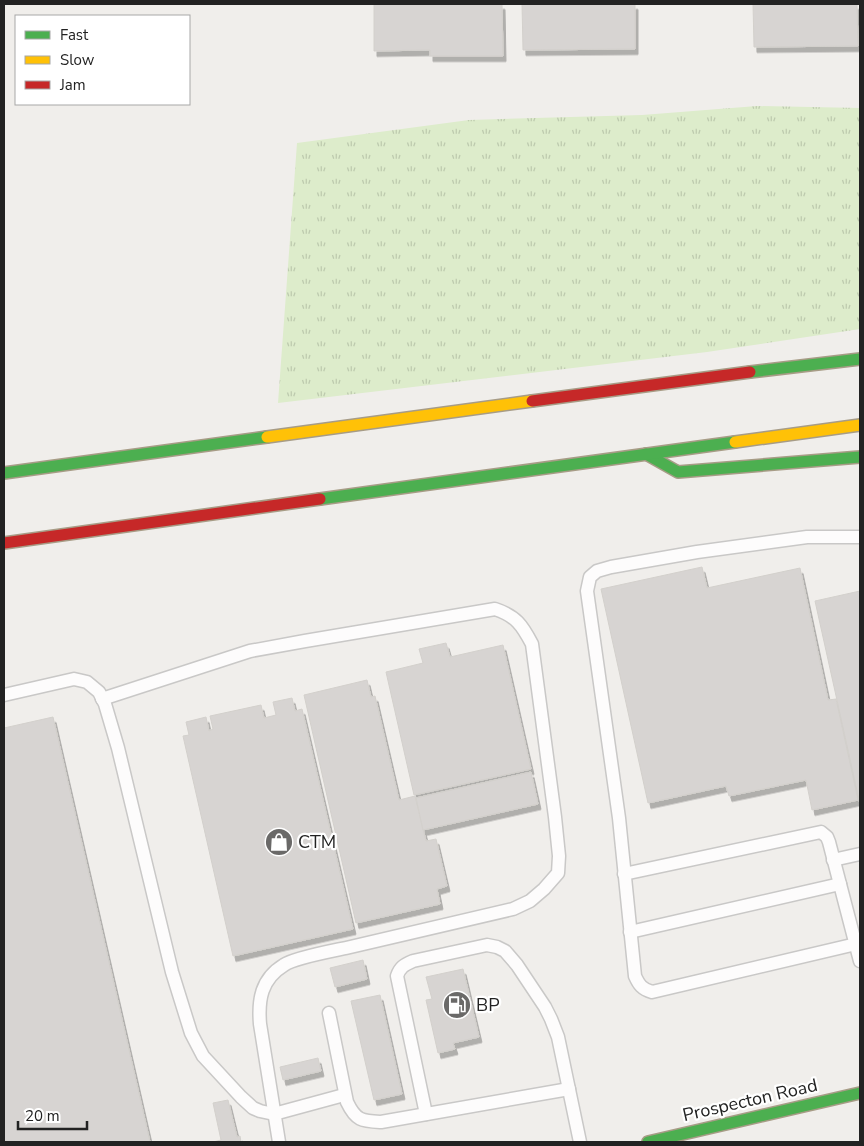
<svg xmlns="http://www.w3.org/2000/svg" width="864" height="1146" viewBox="0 0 864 1146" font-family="'Nunito Sans',sans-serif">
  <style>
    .grass { fill: url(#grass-tufts) }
    .building { fill: #d7d4d2; stroke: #d3d0cc; filter: url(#shadow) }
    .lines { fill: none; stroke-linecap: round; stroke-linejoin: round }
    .lane-casing { stroke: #c9c8c7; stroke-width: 15 }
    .fast-casing { stroke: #a79c86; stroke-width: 14 }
    .slow-casing { stroke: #a79c86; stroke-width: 14 }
    .jam-casing { stroke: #a79c86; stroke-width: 14 }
    .lane { stroke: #fdfcfc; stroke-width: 12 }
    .fast { stroke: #4caf50; stroke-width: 11 }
    .slow { stroke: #ffc107; stroke-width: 11 }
    .jam { stroke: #c62828; stroke-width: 11 }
    .labels { text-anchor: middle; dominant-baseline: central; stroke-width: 4.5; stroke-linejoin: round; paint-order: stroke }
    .poi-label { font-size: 18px; fill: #222; stroke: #fff; text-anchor: start }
    .street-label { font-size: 18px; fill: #222; stroke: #fff }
  </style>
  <defs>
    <pattern id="grass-tufts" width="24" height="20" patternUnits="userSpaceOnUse" patternTransform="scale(1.25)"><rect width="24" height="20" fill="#ddeccb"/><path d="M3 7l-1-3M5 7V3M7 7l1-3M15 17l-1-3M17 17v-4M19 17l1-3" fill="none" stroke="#bdcaae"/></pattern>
    <filter id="shadow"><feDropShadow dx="3" dy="5.5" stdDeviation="0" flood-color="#0004"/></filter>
  </defs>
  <rect width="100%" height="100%" fill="#f0eeeb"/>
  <polygon class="grass" points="757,106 860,108 860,329 707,352 278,403 297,143 469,120 642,115"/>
  <g class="building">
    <polygon points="374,4 502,4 503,56 430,56 430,50 374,51"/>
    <polygon points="522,4 635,4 635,49 523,50"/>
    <polygon points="753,4 857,4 858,46 754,47"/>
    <polygon points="702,567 707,588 800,568 828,700 836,699 858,800 812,810 806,780 729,796 726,786 648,803 601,589"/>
    <polygon points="860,591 860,804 815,601"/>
    <polygon points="446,643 450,657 503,645 531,769 414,795 386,672 423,663 419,649"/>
    <polygon points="367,680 371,697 375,696 399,800 415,796 426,841 436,839 447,886 437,889 440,904 356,923 304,695"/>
    <polygon points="292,698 295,711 302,709 353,929 233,956 183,736 189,735 186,722 206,717 209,731 213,729 210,716 261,705 264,718 276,715 273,702"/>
    <polygon points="53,717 150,1142 4,1142 4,728"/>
    <polygon points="531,772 538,804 423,830 416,798"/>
    <polygon points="363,960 367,979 335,987 330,968"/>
    <polygon points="463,969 479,1037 453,1043 455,1049 438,1053 426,1000 432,999 426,977"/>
    <polygon points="380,995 402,1094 374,1100 351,1001"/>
    <polygon points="318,1058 321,1071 283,1080 280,1067"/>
    <polygon points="228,1100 237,1137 240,1136 241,1142 213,1142 221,1140 213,1103"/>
  </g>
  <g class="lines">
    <defs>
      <g id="lane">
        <polyline points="4,695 74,679 87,682 99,692 105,704 118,748 172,972 191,1033 203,1056 241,1097 253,1108 260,1111 274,1114 344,1095"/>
        <path d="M102,699L250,651L305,641L495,609C516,616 522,625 532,644L555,817L559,856L558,873L544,889L530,901L513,909C458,922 402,935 346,948C332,951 294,958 284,965C261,979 258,1000 260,1024L279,1142"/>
        <polyline points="833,860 860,854"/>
        <polyline points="624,874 821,832 827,837 829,842 860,961"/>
        <polyline points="630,932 840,884"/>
        <path d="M856,944L652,992C642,989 639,985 635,976L619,818L587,591L590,577L597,571L611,567L697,552L807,537H860"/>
        <path d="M329,1013L347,1102C356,1121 362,1121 381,1122L569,1089"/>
        <path d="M426,1114L397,976C400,967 404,965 413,961L487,945L497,947L505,951L517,965L545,1007L551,1019L558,1037L580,1142"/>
      </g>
      <g id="fast">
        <polyline points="750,372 860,359"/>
        <polyline points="646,454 678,472 860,457"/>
        <polyline points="4,473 267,437"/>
        <polyline points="320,499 735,442"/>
        <polyline points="648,1142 860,1093"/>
      </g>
      <g id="slow">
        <polyline points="267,437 532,401"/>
        <polyline points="735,442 860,425"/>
      </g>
      <g id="jam">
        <polyline points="532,401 750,372"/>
        <polyline points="4,543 320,499"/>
      </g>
    </defs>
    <use href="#lane" class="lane-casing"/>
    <use href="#fast" class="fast-casing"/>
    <use href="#slow" class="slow-casing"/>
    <use href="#jam" class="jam-casing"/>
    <use href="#lane" class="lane"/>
    <use href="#fast" class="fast"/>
    <use href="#slow" class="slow"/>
    <use href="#jam" class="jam"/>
  </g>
  <defs>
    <symbol id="shop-disc" viewBox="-11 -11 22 22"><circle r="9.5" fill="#6a6968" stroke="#fff"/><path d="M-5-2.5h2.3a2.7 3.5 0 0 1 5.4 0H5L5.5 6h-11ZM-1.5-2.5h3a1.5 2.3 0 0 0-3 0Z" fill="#fff"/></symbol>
    <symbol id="fuel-disc" viewBox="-11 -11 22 22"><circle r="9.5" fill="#6a6968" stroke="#fff"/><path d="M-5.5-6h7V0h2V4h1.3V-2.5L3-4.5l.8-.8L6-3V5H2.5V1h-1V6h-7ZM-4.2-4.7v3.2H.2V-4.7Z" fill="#fff"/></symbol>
  </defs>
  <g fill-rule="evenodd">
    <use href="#shop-disc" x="263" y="826" width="32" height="32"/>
    <use href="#fuel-disc" x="441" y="989" width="32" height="32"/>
  </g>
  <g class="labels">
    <g class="poi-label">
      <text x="298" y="842">CTM</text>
      <text x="476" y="1005">BP</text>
    </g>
    <g class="street-label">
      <text transform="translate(750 1100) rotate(-13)">Prospecton Road</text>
    </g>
  </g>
  <rect width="864" height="1146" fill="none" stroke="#222222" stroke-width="10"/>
  <rect x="15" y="15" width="175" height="90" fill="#ffffff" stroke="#a7a7a7"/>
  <rect x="25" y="31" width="25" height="8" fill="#4caf50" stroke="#a7a7a7"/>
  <text x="60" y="40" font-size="15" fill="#222222">Fast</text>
  <rect x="25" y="56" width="25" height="8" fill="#ffc107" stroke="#a7a7a7"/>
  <text x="60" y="65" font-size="15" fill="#222222">Slow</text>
  <rect x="25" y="81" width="25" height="8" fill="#c62828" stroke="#a7a7a7"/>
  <text x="60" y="90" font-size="15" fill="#222222">Jam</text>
  <path d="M18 1121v8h69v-8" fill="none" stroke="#222222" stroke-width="2.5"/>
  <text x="25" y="1121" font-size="15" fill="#222222" stroke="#ffffff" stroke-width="4" paint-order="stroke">20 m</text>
</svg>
